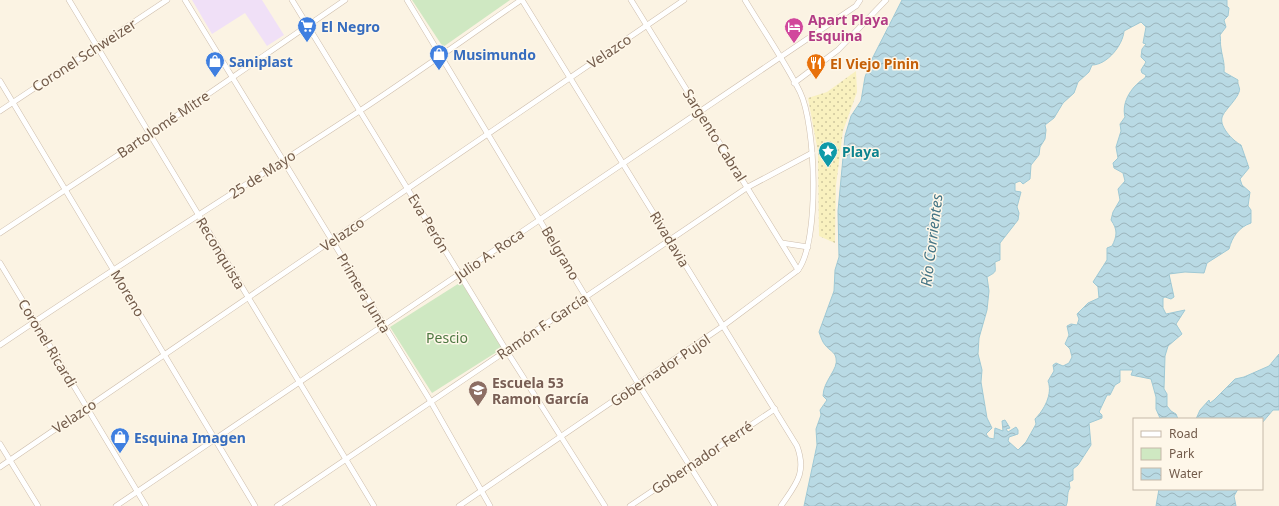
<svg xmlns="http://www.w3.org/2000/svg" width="1279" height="506" viewBox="0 0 1279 506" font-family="'Noto Sans',sans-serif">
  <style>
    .education { fill: #f0e0f7 }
    .sand { fill: url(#sand-dots) }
    .park { fill: #cfe8c2 }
    .water { fill: url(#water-waves); stroke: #9fc9d5; fill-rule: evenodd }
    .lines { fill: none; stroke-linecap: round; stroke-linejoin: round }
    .street-casing { stroke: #cebead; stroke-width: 6 }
    .street { stroke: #fff; stroke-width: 5 }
    .labels { text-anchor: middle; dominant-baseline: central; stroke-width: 3; stroke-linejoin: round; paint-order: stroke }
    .hotel-label { font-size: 14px; font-weight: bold; fill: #b23c85; stroke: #fef7e9; text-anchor: start }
    .shop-label { font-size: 14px; font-weight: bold; fill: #366cbe; stroke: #fef7e9; text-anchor: start }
    .street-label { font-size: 14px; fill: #725b4a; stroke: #fef7e9 }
    .food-label { font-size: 14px; font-weight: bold; fill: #c56008; stroke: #fef7e9; text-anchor: start }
    .culture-label { font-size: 14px; font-weight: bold; fill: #0d838f; stroke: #fef7e9; text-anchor: start }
    .park-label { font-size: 14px; fill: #4e7842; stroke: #fef7e9 }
    .education-label { font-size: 14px; font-weight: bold; fill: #785e54; stroke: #fef7e9; text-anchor: start }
    .water-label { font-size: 15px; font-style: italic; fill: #457585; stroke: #fef7e9 }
  </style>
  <defs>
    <pattern id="sand-dots" width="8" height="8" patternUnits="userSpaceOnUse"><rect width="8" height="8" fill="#f9f1bf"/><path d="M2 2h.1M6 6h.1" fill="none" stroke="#cec69d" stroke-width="1.8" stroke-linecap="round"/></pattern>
    <pattern id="water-waves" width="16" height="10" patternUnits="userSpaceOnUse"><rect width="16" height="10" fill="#b9dae4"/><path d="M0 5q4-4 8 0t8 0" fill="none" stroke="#9bb4bb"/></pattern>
  </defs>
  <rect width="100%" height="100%" fill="#fbf3e3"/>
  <polygon class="education" points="192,0 262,0 284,35 267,46 245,13 212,34"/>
  <polygon class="sand" points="856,71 857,92 843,131 836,185 835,243 819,236 818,152 808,98 827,92"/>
  <g class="park">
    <polygon points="412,0 510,0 443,47"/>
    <polygon points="461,282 503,348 432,393 390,327"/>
  </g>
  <g class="water">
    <path d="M902,0H1227V6L1229,8L1228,16L1224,20L1226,27L1220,35C1221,39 1220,44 1221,48C1222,56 1225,63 1224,72L1238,80C1237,85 1241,88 1239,92C1237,99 1226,109 1223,115C1217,125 1233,141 1241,145L1249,168L1240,179L1242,185L1250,192L1248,206L1251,210V223C1239,227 1232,237 1229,249L1207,263L1204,273L1185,272L1169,274L1174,297L1171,299L1165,297L1163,298V308L1166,314L1185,310L1176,324L1182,334L1168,346L1165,356L1164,389L1167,394V406L1171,411L1176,414L1178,419L1160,418L1156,409V397L1151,379L1131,375L1133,370H1120V382L1115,385L1110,395H1107L1099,412L1102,415V418L1089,423L1091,445L1078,465L1073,469V480L1069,482L1070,488C1066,494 1069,499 1066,506H804L817,445L816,429L821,415L820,410L827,400L823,396C823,381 839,369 836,358C835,352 829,350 826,346C822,342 821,337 819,332L834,291L835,270L839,257L838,211L845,136L851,116L861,101L865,77L871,61ZM1141,22L1146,27L1143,43L1146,44L1142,49L1141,57L1146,62L1141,70L1142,73L1146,75L1145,78C1133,85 1121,101 1125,117L1120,124L1121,131L1116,147L1118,158L1113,163L1114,168L1123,173L1125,181L1118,189L1120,200L1113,212L1111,220C1118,230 1117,236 1112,246L1107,248V260L1093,282L1098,287L1099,298L1088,303L1077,314L1079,319L1077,325L1071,324L1067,326L1069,335L1065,344L1070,349L1072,357L1069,363L1063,366L1056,363L1053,365L1054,371L1048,381C1053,394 1044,410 1035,419L1036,424L1026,442L1018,450L1008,441L1009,437L1018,434V430L1016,427L1008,432L1006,429L1010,428L1005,420L1002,421L1003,431L995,428L994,439L989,438L986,434L992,428L987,418L981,382L982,370L978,354L979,338L987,310L989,291L987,277C998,271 995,272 995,262L1000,260V243L1018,220L1019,213L1017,207L1021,192L1015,191V183L1020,181L1023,184L1030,179L1031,165L1039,155L1040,147L1045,139L1046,130L1045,125L1054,118L1063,103L1074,93L1078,82L1089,72L1092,65C1107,65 1123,45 1124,31Z"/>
    <polygon points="1279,354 1279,410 1273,410 1262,423 1262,419 1196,419 1200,410 1209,400 1210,403 1214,400 1235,379 1244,377 1269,366"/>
    <polygon points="1159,489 1238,489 1234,496 1236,506 1156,506"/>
  </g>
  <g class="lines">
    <defs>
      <g id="street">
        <polyline points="69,0 374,506"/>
        <polyline points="185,0 431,402 490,506"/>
        <polyline points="292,0 506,350 605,506"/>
        <polyline points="407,0 639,385 715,506"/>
        <path d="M522,0L797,446C807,473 796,484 781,506"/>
        <polyline points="631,0 798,270"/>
        <polyline points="0,81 255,506"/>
        <polyline points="794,83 838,50 886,0"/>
        <polyline points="0,111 167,0"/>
        <polyline points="0,233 150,134 345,0"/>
        <polyline points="782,243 808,247"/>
        <polyline points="0,263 146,506"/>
        <path d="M0,345C118,265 239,190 358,112C413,76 467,37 521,0"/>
        <polyline points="0,444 38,506"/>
        <polyline points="0,467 684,0"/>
        <polyline points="116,506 856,6 860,0"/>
        <polyline points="277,506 748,187 812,153"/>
        <path d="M459,506L723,326L798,270C820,241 816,125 800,92C784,60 763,30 745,0"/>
        <polyline points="630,506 775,409"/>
      </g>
    </defs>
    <use href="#street" class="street-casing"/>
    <use href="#street" class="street"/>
  </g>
  <defs>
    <symbol id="supermarket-pin" viewBox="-11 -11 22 30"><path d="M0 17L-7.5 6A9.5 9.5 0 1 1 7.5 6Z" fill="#3f7fe0" stroke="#fef7e9"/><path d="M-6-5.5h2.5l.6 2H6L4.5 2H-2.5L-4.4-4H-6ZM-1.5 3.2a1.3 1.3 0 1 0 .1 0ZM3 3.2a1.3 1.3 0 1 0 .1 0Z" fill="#fff"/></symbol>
    <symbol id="hotel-pin" viewBox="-11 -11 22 30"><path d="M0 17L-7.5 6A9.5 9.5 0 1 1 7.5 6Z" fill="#d1479c" stroke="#fef7e9"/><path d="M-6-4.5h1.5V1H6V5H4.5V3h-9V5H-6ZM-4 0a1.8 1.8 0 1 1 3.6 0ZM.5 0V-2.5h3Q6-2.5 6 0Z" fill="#fff"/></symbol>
    <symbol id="shop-pin" viewBox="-11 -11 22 30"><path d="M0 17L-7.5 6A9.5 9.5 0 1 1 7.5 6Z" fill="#3f7fe0" stroke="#fef7e9"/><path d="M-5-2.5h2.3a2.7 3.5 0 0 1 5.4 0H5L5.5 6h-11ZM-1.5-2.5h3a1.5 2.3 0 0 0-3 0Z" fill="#fff"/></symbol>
    <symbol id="restaurant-pin" viewBox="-11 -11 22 30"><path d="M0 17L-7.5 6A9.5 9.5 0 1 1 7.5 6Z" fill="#e8710a" stroke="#fef7e9"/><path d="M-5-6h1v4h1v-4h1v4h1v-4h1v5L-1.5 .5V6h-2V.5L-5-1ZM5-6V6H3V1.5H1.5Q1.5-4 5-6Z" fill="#fff"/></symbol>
    <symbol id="sight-pin" viewBox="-11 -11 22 30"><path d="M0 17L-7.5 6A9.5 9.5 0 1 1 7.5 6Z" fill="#0f9aa8" stroke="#fef7e9"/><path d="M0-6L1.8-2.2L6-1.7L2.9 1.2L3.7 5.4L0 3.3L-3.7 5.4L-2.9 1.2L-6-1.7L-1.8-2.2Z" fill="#fff"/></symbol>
    <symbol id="school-pin" viewBox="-11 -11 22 30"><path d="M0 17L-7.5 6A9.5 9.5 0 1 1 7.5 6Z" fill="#8d6e63" stroke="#fef7e9"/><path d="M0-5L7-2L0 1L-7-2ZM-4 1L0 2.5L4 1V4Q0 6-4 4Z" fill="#fff"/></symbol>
  </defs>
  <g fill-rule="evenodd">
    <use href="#supermarket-pin" x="296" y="15" width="22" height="30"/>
    <use href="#hotel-pin" x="783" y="16" width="22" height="30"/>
    <use href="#shop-pin" x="428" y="43" width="22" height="30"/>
    <use href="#shop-pin" x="204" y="50" width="22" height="30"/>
    <use href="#restaurant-pin" x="805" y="52" width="22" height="30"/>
    <use href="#sight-pin" x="817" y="140" width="22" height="30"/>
    <use href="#school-pin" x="467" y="379" width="22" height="30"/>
    <use href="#shop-pin" x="109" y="426" width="22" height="30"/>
  </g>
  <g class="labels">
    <g class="hotel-label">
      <text x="808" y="19">Apart Playa<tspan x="808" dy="16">Esquina</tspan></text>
    </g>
    <g class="shop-label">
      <text x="321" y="26">El Negro</text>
      <text x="453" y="54">Musimundo</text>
      <text x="229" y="61">Saniplast</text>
      <text x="134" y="437">Esquina Imagen</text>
    </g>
    <g class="street-label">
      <text transform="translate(609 51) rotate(-34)">Velazco</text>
      <text transform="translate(84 55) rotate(-33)">Coronel Schweizer</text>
      <text transform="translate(163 124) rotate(-34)">Bartolomé Mitre</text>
      <text transform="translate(715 135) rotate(58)">Sargento Cabral</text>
      <text transform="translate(262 174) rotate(-33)">25 de Mayo</text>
      <text transform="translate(429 223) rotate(59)">Eva Perón</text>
      <text transform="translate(342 234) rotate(-34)">Velazco</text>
      <text transform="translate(670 239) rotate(59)">Rivadavia</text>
      <text transform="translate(221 253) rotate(59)">Reconquista</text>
      <text transform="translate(561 253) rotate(59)">Belgrano</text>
      <text transform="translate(489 254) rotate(-34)">Julio A. Roca</text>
      <text transform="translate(128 293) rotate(59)">Moreno</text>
      <text transform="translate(364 293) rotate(59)">Primera Junta</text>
      <text transform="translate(542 326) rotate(-34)">Ramón F. García</text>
      <text transform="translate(48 343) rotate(59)">Coronel Ricardi</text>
      <text transform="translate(660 370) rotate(-34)">Gobernador Pujol</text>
      <text transform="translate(74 416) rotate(-34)">Velazco</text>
      <text transform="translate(702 457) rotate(-34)">Gobernador Ferré</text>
    </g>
    <g class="food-label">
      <text x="830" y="63">El Viejo Pinin</text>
    </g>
    <g class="culture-label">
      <text x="842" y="151">Playa</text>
    </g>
    <g class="park-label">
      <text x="447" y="337">Pescio</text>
    </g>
    <g class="education-label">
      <text x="492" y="382">Escuela 53<tspan x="492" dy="16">Ramon García</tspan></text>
    </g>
    <g class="water-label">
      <text transform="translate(931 240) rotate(-83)">Río Corrientes</text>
    </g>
  </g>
  <rect x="1133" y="418" width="130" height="72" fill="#fef7e9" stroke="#c6b9a9"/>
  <rect x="1141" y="431" width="20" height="6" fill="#ffffff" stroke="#c6b9a9"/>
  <text x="1169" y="438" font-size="12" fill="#725b4a">Road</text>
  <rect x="1141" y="448" width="20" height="12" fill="#cfe8c2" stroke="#c6b9a9"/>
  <text x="1169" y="458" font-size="12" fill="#725b4a">Park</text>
  <rect x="1141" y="468" width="20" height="12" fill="url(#water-waves)" stroke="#c6b9a9"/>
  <text x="1169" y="478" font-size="12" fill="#725b4a">Water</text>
</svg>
